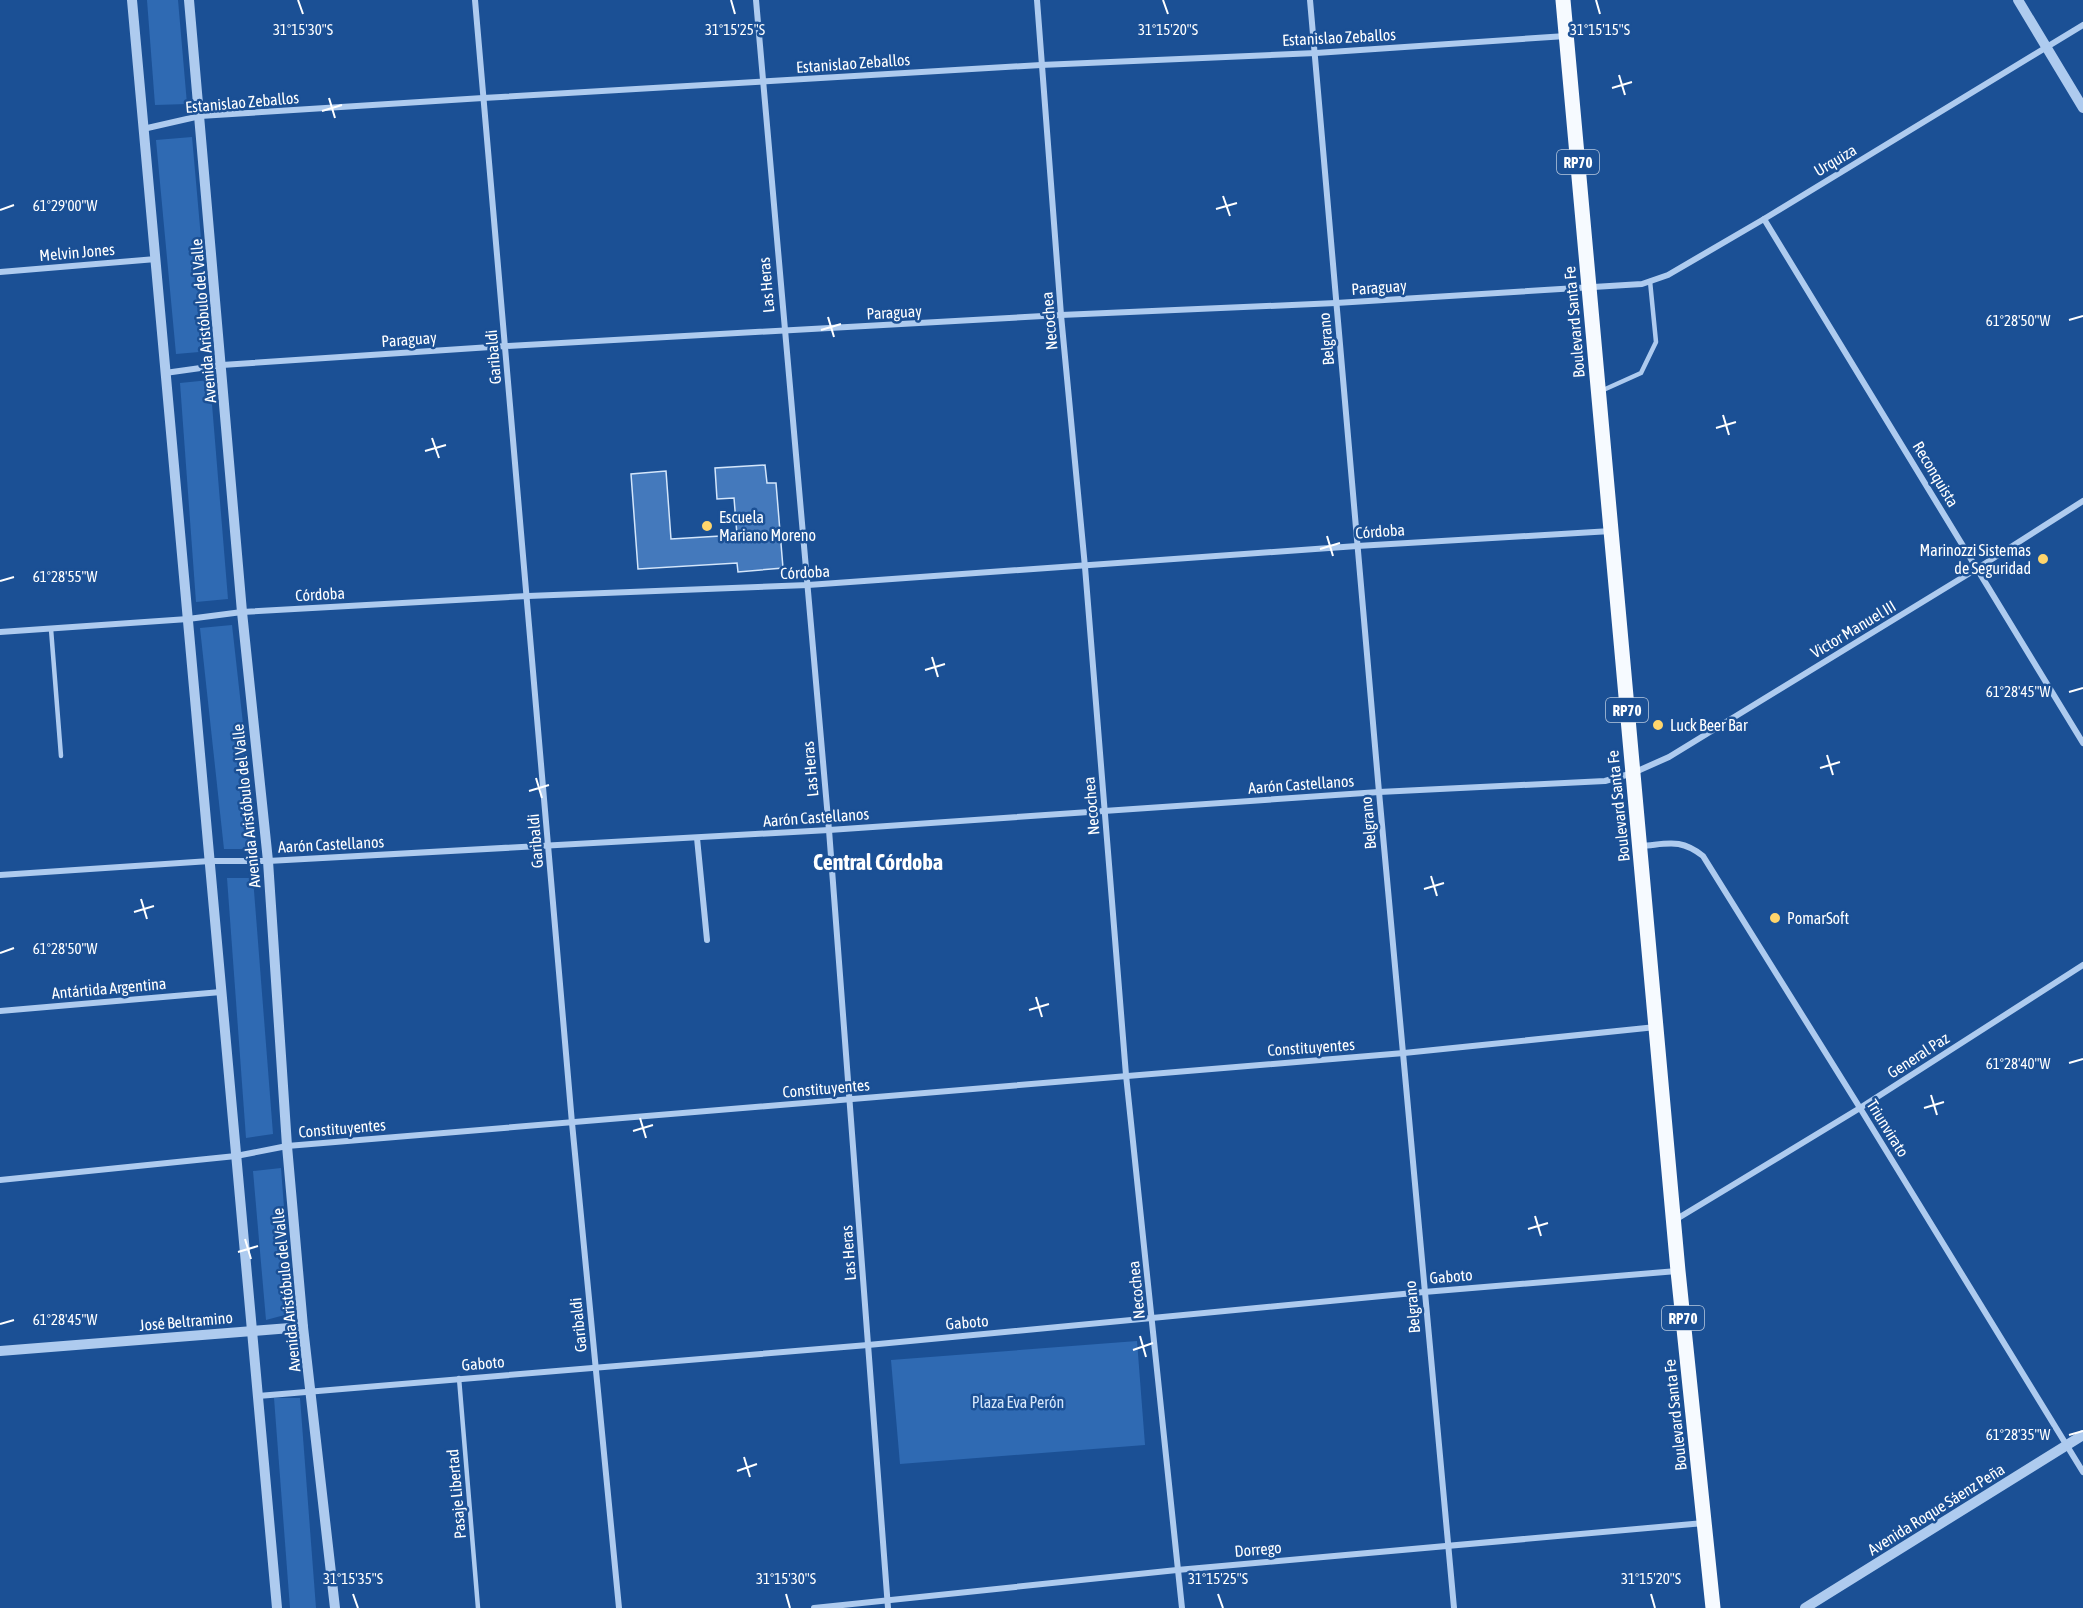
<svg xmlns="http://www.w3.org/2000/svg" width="2083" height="1608" viewBox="0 0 2083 1608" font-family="'Asap Condensed',sans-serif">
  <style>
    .green { fill: #2f6ab3 }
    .building { fill: #4479bc; stroke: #d4e6fb; stroke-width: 1.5 }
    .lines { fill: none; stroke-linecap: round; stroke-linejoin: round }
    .service { stroke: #aecbef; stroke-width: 4.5 }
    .minor { stroke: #aecbef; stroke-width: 6 }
    .tertiary { stroke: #aecbef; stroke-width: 10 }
    .primary { stroke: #f6faff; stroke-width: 15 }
    .ticks { fill: none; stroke: #fff; stroke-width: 2 }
    .poi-dot { fill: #ffd56c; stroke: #1b5095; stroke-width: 2 }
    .labels { text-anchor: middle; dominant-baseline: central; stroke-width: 5; stroke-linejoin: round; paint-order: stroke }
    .shield { fill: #1b5095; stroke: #bbcadf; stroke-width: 1.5 }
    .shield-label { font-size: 15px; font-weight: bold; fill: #fff }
    .street-label { font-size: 16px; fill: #fff; stroke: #1b5095 }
    .poi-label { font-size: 16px; fill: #fff; stroke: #1b5095; text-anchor: start }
    .park-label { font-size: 16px; fill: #d4e6fb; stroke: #1b5095 }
    .district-label { font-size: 22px; font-weight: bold; fill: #fff; stroke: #1b5095 }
    .ticks-label { font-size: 15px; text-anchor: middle; fill: #fff; stroke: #1b5095; stroke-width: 5; stroke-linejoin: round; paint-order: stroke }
  </style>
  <rect width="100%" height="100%" fill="#1b5095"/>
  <g class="green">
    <polygon points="147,0 178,0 187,104 155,105"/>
    <polygon points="192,137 211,351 176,354 156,140"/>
    <polygon points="210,380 228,599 196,602 180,383"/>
    <polygon points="232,625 257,849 224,849 200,628"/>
    <polygon points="227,878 253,878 273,1134 246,1138"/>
    <polygon points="281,1168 292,1313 266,1320 253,1171"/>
    <polygon points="1137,1341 1145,1445 900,1464 891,1360"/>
    <polygon points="274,1398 300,1398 316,1608 290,1608"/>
  </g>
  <polygon class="building" points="765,465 767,483 776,483 783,568 738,572 737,563 638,569 631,474 666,471 671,539 737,535 734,498 717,499 715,468"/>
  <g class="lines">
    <g class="service">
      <polyline points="1601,391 1641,373 1656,342 1650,281"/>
      <polyline points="51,629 61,756"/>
      <polyline points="459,1378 478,1608"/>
    </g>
    <g class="minor">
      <polyline points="475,0 572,1123 619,1608"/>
      <polyline points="756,0 829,830 888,1608"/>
      <polyline points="1037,0 1061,315 1085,567 1126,1075 1182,1608"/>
      <polyline points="1310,0 1379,792 1454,1608"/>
      <polyline points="143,129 200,116 483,98 1041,65 1316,53 1566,36"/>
      <polyline points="1764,219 2083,743"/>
      <polyline points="0,272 156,259"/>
      <polyline points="165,373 222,365 506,346 1061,315 1336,303 1642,284 1668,275 1764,219 2083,25"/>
      <polyline points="0,632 188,619 242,612 528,596 808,585 1357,546 1611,531"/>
      <polyline points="697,838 707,940"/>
      <path d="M1641,846C1668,844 1680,838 1703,856L1860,1108L2083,1472"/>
      <polyline points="0,875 210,861 268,861 829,830 1379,792 1605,781 1633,773 1669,757 1978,568 2083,501"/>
      <polyline points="0,1011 221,992"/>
      <polyline points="0,1180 236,1156 287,1146 1404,1053 1656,1027"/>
      <polyline points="1675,1220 1860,1108 2083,965"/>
      <polyline points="258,1396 868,1345 1424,1292 1677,1271"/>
      <polyline points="814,1608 1177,1570 1704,1523"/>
    </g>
    <g class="tertiary">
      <polyline points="132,0 277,1608"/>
      <polyline points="189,0 242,612 268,861 287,1146 303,1327 335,1608"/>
      <polyline points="2018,0 2083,108"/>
      <polyline points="0,1351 303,1327"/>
      <polyline points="1805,1608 2083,1435"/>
    </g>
    <polyline class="primary" points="1563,0 1678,1271 1713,1608"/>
  </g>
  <path class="ticks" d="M298,0L303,14M731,0L735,14M1163,0L1168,14M1596,0L1600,14M1619,75L1625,95M1612,88L1632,82M329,98L335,118M322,111L342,105M1223,196L1230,216M1216,209L1237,203M0,210L14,205M828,317L834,337M2069,320L2083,316M821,330L841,324M1723,415L1729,435M1716,428L1736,422M432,438L439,458M425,451L446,445M1327,536L1333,556M1320,549L1340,543M0,581L14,577M932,657L938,677M925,670L945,664M2069,692L2083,688M1827,755L1833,775M1820,768L1840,762M536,778L542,798M529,791L549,785M1431,876L1437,896M1424,889L1444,883M141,899L147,919M134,912L154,906M0,953L14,948M1036,997L1042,1017M1029,1010L1049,1004M2069,1063L2083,1059M1931,1095L1937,1115M1924,1108L1944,1102M640,1118L646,1138M633,1131L653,1125M1535,1216L1541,1236M1528,1229L1548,1223M245,1239L251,1259M238,1252L258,1246M0,1324L14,1320M1140,1336L1146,1357M1133,1350L1153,1343M2069,1435L2083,1431M744,1457L750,1477M737,1471L757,1464M353,1594L358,1608M786,1594L790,1608M1218,1594L1223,1608M1651,1594L1655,1608"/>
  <g class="poi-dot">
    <circle cx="707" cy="526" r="6"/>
    <circle cx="2043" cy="559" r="6"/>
    <circle cx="1658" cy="725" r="6"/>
    <circle cx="1775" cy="918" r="6"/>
  </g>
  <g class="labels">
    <g class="shield">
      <rect x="1557" y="150" width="42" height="24" rx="4.5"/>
      <rect x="1606" y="698" width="42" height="24" rx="4.5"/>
      <rect x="1662" y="1306" width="42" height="24" rx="4.5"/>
    </g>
    <g class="shield-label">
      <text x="1578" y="162">RP70</text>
      <text x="1627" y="710">RP70</text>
      <text x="1683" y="1318">RP70</text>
    </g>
    <g class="street-label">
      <text transform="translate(1339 37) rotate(-3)">Estanislao Zeballos</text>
      <text transform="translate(853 63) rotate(-4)">Estanislao Zeballos</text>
      <text transform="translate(242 102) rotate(-5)">Estanislao Zeballos</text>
      <text transform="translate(1835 160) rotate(-31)">Urquiza</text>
      <text transform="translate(77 252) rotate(-5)">Melvin Jones</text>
      <text transform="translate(766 285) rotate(-95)">Las Heras</text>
      <text transform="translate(1379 287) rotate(-4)">Paraguay</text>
      <text transform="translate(894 312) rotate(-3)">Paraguay</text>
      <text transform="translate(203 321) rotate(-95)">Avenida Aristóbulo del Valle</text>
      <text transform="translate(1049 321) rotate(-95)">Necochea</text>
      <text transform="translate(1574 322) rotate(-95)">Boulevard Santa Fe</text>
      <text transform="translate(409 339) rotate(-4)">Paraguay</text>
      <text transform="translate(1326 339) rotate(-95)">Belgrano</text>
      <text transform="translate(493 357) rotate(-95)">Garibaldi</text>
      <text transform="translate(1936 474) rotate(59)">Reconquista</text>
      <text transform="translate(1380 531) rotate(-4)">Córdoba</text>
      <text transform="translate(805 572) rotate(-3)">Córdoba</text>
      <text transform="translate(320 594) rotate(-3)">Córdoba</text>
      <text transform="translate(1853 629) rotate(-31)">Victor Manuel III</text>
      <text transform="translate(810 769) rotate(-95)">Las Heras</text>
      <text transform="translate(1301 784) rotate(-4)">Aarón Castellanos</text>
      <text transform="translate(246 806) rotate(-96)">Avenida Aristóbulo del Valle</text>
      <text transform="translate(1091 806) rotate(-95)">Necochea</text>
      <text transform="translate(1618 806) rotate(-96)">Boulevard Santa Fe</text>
      <text transform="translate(816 817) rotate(-4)">Aarón Castellanos</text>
      <text transform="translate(1368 823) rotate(-95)">Belgrano</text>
      <text transform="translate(535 841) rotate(-95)">Garibaldi</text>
      <text transform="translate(331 844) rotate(-3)">Aarón Castellanos</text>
      <text transform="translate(109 988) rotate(-5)">Antártida Argentina</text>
      <text transform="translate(1311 1047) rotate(-4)">Constituyentes</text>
      <text transform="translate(1918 1055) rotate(-33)">General Paz</text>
      <text transform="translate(826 1088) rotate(-5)">Constituyentes</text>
      <text transform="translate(342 1128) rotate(-5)">Constituyentes</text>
      <text transform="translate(1888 1128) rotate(58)">Triunvirato</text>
      <text transform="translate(848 1253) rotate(-94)">Las Heras</text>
      <text transform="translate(1451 1276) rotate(-5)">Gaboto</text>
      <text transform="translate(286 1290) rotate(-96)">Avenida Aristóbulo del Valle</text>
      <text transform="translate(1136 1290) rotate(-96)">Necochea</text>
      <text transform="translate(1412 1307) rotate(-95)">Belgrano</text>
      <text transform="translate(186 1321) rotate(-5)">José Beltramino</text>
      <text transform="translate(967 1322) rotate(-5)">Gaboto</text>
      <text transform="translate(578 1325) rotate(-96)">Garibaldi</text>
      <text transform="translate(483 1363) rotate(-5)">Gaboto</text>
      <text transform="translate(1675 1415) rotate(-96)">Boulevard Santa Fe</text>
      <text transform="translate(456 1494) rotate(-95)">Pasaje Libertad</text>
      <text transform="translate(1936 1509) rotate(-32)">Avenida Roque Sáenz Peña</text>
      <text transform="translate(1258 1549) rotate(-5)">Dorrego</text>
    </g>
    <g class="poi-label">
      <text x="719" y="517">Escuela<tspan x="719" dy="18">Mariano Moreno</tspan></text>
      <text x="2031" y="550" text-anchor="end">Marinozzi Sistemas<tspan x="2031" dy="18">de Seguridad</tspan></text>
      <text x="1670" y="725">Luck Beer Bar</text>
      <text x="1787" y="918">PomarSoft</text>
    </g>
    <g class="park-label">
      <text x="1018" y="1402">Plaza Eva Perón</text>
    </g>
    <g class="district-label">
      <text x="878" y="862">Central Córdoba</text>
    </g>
  </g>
  <g class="ticks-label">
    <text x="303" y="35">31°15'30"S</text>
    <text x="735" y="35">31°15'25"S</text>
    <text x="1168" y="35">31°15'20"S</text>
    <text x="1600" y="35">31°15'15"S</text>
    <text x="65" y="211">61°29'00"W</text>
    <text x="2018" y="326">61°28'50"W</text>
    <text x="65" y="582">61°28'55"W</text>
    <text x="2018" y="697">61°28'45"W</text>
    <text x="65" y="954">61°28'50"W</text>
    <text x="2018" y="1069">61°28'40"W</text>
    <text x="65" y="1325">61°28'45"W</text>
    <text x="2018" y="1440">61°28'35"W</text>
    <text x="353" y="1584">31°15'35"S</text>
    <text x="786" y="1584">31°15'30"S</text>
    <text x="1218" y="1584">31°15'25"S</text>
    <text x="1651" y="1584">31°15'20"S</text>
  </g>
</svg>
